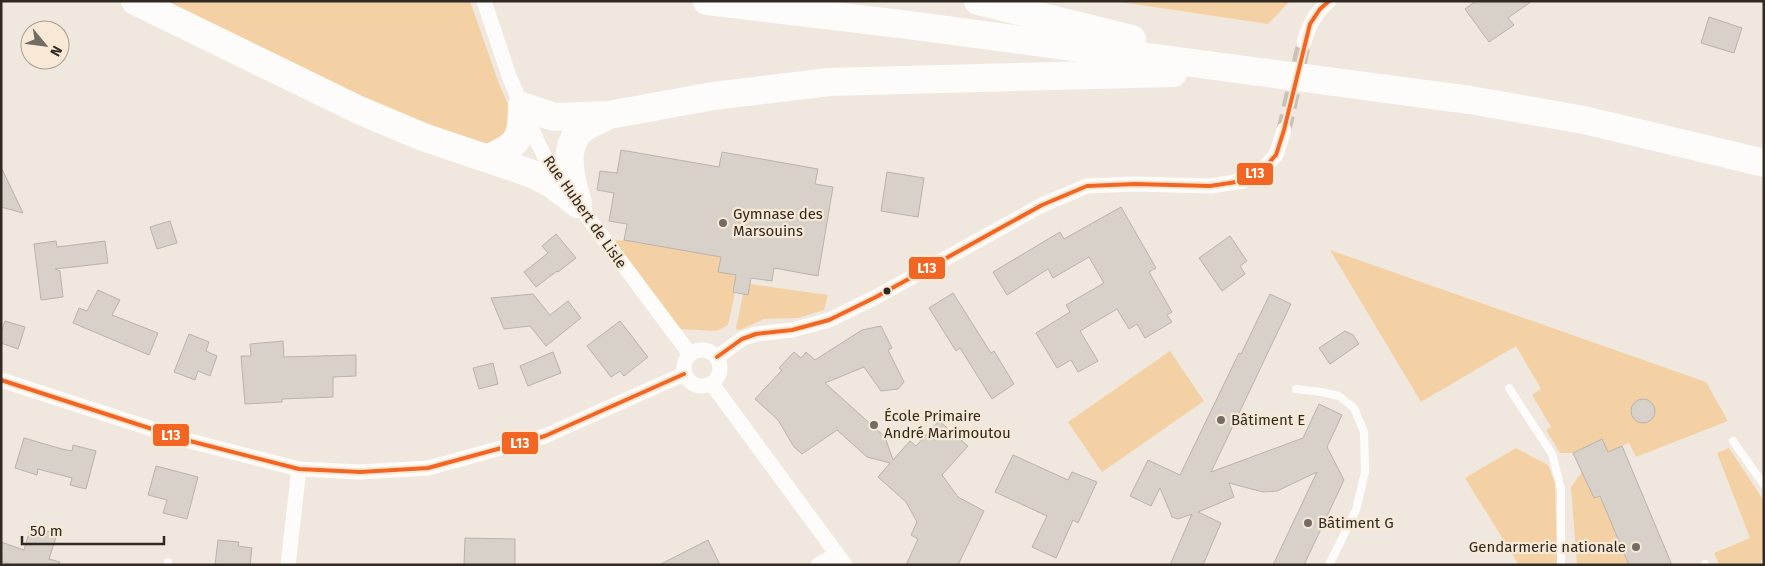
<svg xmlns="http://www.w3.org/2000/svg" width="1765" height="566" viewBox="0 0 1765 566" font-family="'Fira Sans',sans-serif">
  <style>
    .green { fill: #f3d1a5 }
    .building { fill: #d8d1ca; stroke: #bab3ab }
    .lines { fill: none; stroke-linecap: round; stroke-linejoin: round }
    .street-tunnel { stroke: #cac2b9; stroke-width: 15; stroke-dasharray: 15 8; stroke-linecap: butt }
    .lane { stroke: #fdfcfa; stroke-width: 8 }
    .street { stroke: #fdfcfa; stroke-width: 15 }
    .highway { stroke: #fdfcfa; stroke-width: 28 }
    .bus-1-casing { stroke: #f8e9d6; stroke-width: 8 }
    .bus-1 { stroke: #f26522; stroke-width: 4 }
    .poi-dot { fill: #736c64; stroke: #f8e9d6; stroke-width: 2 }
    .bus-dot { fill: #302a23; stroke: #f8e9d6; stroke-width: 2 }
    .labels { text-anchor: middle; dominant-baseline: central; stroke-width: 4.5; stroke-linejoin: round; paint-order: stroke }
    .street-label { font-size: 15px; fill: #302a23; stroke: #f8e9d6 }
    .poi-label { font-size: 15px; fill: #302a23; stroke: #f8e9d6; text-anchor: start }
    .line-badge { stroke: #f8e9d6; stroke-width: 2 }
    .badge-label { font-size: 14px; text-anchor: middle; font-weight: bold; fill: #fff }
  </style>
  <rect width="100%" height="100%" fill="#f0e8de"/>
  <g class="green">
    <polygon points="158,1 470,1 498,81 513,116 516,130 494,144 467,143 408,118"/>
    <polygon points="1114,1 1290,1 1268,24"/>
    <polygon points="624,240 721,257 719,272 736,275 733,292 735,293 728,325 716,331 678,329 608,241"/>
    <polygon points="1330,250 1706,382 1728,421 1636,457 1629,443 1608,452 1602,439 1573,453 1560,453 1546,430 1551,427 1532,395 1541,389 1516,346 1421,402"/>
    <polygon points="750,284 828,295 824,310 798,318 764,319 740,330 736,329 743,294"/>
    <polygon points="1170,351 1204,401 1102,472 1068,422"/>
    <polygon points="1516,448 1548,465 1555,482 1557,565 1519,565 1465,478"/>
    <polygon points="1729,448 1764,501 1764,556 1760,565 1719,565 1714,553 1750,538 1717,453"/>
    <polygon points="1582,472 1594,498 1600,496 1629,565 1577,565 1571,487"/>
  </g>
  <g class="building">
    <polygon points="1476,1 1532,1 1508,18 1514,25 1489,42 1465,9"/>
    <polygon points="1709,17 1742,28 1734,53 1701,43"/>
    <polygon points="621,150 719,167 722,152 818,169 815,184 833,187 818,276 774,268 772,281 751,278 748,295 733,292 736,275 718,272 721,257 624,240 627,224 609,221 614,193 597,190 600,171 617,173"/>
    <polygon points="1,167 23,213 1,207"/>
    <polygon points="887,172 924,178 918,217 881,211"/>
    <polygon points="1121,207 1156,268 1149,272 1172,312 1167,315 1172,322 1145,338 1137,324 1129,329 1117,309 1080,331 1098,361 1078,372 1071,360 1057,368 1036,333 1070,312 1066,305 1104,283 1089,257 1053,278 1048,269 1007,295 993,272 1060,232 1064,239"/>
    <polygon points="170,221 177,243 157,249 150,227"/>
    <polygon points="556,234 576,258 558,272 557,271 536,287 524,272 548,253 542,246"/>
    <polygon points="1230,236 1247,261 1240,266 1245,274 1222,291 1199,258"/>
    <polygon points="56,241 57,247 105,241 108,263 55,269 60,271 63,297 41,300 34,244"/>
    <polygon points="98,290 120,300 112,315 158,333 149,355 73,323 79,308 87,311"/>
    <polygon points="953,293 991,353 994,351 1014,384 992,399 960,348 956,351 929,308"/>
    <polygon points="533,294 550,315 568,301 581,318 546,346 530,326 504,329 491,298"/>
    <polygon points="1270,294 1291,304 1211,472 1303,438 1319,404 1342,415 1327,447 1344,480 1304,565 1273,565 1317,472 1277,491 1263,492 1229,483 1234,497 1198,512 1221,523 1203,565 1170,565 1192,514 1178,519 1172,517 1160,488 1151,506 1130,496 1148,460 1180,475 1239,353 1241,354"/>
    <polygon points="5,321 25,327 18,349 1,343 1,333"/>
    <polygon points="620,321 648,357 624,376 620,371 611,377 587,346"/>
    <polygon points="881,326 892,348 888,350 904,382 898,389 881,391 864,367 825,383 885,437 893,460 910,441 916,446 939,421 968,446 942,475 958,497 984,511 958,565 906,565 918,539 911,535 917,522 906,502 878,477 890,463 867,457 837,430 802,454 794,447 778,420 755,399 782,370 779,368 794,352 801,358 806,352 815,360 862,330"/>
    <polygon points="1345,331 1353,335 1359,344 1330,364 1319,348"/>
    <polygon points="189,334 209,342 206,351 217,356 210,376 198,371 195,380 174,372"/>
    <polygon points="283,341 284,357 356,355 356,376 333,377 333,397 282,399 282,402 245,404 241,356 251,356 250,344"/>
    <polygon points="553,352 561,373 528,386 520,366"/>
    <polygon points="493,363 498,384 479,389 473,368"/>
    <circle cx="1643" cy="411" r="12"/>
    <polygon points="24,438 62,449 72,451 73,445 96,451 86,489 70,485 72,478 38,469 37,475 15,468"/>
    <polygon points="1602,439 1608,452 1622,446 1672,565 1629,565 1600,496 1594,498 1573,453"/>
    <polygon points="1013,455 1068,480 1072,472 1097,482 1078,523 1073,520 1056,558 1032,547 1047,516 995,492"/>
    <polygon points="156,466 198,477 187,519 163,513 167,500 148,495"/>
    <polygon points="31,526 57,534 49,559 60,562 59,565 12,565 1,561 1,542 24,550"/>
    <polygon points="465,538 515,539 515,565 464,565"/>
    <polygon points="218,540 239,542 238,546 252,548 250,565 215,565"/>
    <polygon points="708,540 720,565 659,565"/>
  </g>
  <g class="lines">
    <polyline class="street-tunnel" points="1284,130 1304,42"/>
    <g class="lane">
      <polyline points="1509,388 1552,454 1561,489 1561,565"/>
      <polyline points="1296,389 1321,392 1339,396 1354,408 1364,432 1365,472 1356,510 1329,565"/>
      <polyline points="1733,441 1764,485"/>
      <polyline points="1705,564 1705,565"/>
      <polyline points="168,565 168,562"/>
    </g>
    <g class="street">
      <polyline points="484,1 509,76 537,141 550,167 690,354"/>
      <path d="M1304,42C1309,25 1315,13 1329,1"/>
      <circle cx="702" cy="368" r="18"/>
      <polyline points="717,357 742,339 756,334 792,330 829,320 876,297 1042,205 1087,186 1135,184 1210,186 1243,181 1264,168 1276,155 1284,130"/>
      <polyline points="1,380 186,440 299,469 360,472 428,468 545,436 684,374"/>
      <polyline points="712,384 845,565"/>
      <polyline points="288,565 299,469"/>
      <polyline points="818,565 837,554"/>
    </g>
    <g class="highway">
      <polyline points="135,1 359,110 423,137 530,173 552,184 578,204"/>
      <polyline points="707,1 909,25 1470,100 1584,120 1764,163"/>
      <polyline points="978,1 1132,39"/>
      <path d="M488,158C519,145 522,138 522,106L554,117L609,115L713,96L829,82L1173,73"/>
      <path d="M578,204C572,182 561,148 581,130C588,124 601,120 609,115"/>
    </g>
    <defs>
      <g id="bus-1">
        <polyline points="717,357 742,339 756,334 792,330 829,320 876,297 1042,205 1087,186 1135,184 1210,186 1243,181 1264,168 1276,155 1284,130 1310,24 1320,9 1329,1"/>
        <polyline points="1,380 186,440 299,469 360,472 428,468 545,436 684,374"/>
      </g>
    </defs>
    <use href="#bus-1" class="bus-1-casing"/>
    <use href="#bus-1" class="bus-1"/>
  </g>
  <g class="poi-dot">
    <circle cx="723" cy="223" r="5"/>
    <circle cx="1221" cy="420" r="5"/>
    <circle cx="874" cy="425" r="5"/>
    <circle cx="1308" cy="523" r="5"/>
    <circle cx="1636" cy="547" r="5"/>
  </g>
  <circle class="bus-dot" cx="887" cy="291" r="4.5"/>
  <g class="labels">
    <g class="street-label">
      <text transform="translate(585 212) rotate(55)">Rue Hubert de Lisle</text>
    </g>
    <g class="poi-label">
      <text x="733" y="214">Gymnase des<tspan x="733" dy="17">Marsouins</tspan></text>
      <text x="884" y="416">École Primaire<tspan x="884" dy="17">André Marimoutou</tspan></text>
      <text x="1231" y="420">Bâtiment E</text>
      <text x="1318" y="523">Bâtiment G</text>
      <text x="1626" y="547" text-anchor="end">Gendarmerie nationale</text>
    </g>
  </g>
  <g class="line-badge">
    <rect x="1236" y="162" width="38" height="24" rx="5" fill="#f26522"/>
    <rect x="908" y="256" width="38" height="24" rx="5" fill="#f26522"/>
    <rect x="152" y="423" width="38" height="24" rx="5" fill="#f26522"/>
    <rect x="501" y="431" width="38" height="24" rx="5" fill="#f26522"/>
  </g>
  <g class="badge-label">
    <text x="1255" y="178">L13</text>
    <text x="927" y="273">L13</text>
    <text x="171" y="440">L13</text>
    <text x="520" y="448">L13</text>
  </g>
  <rect width="1765" height="566" fill="none" stroke="#302a23" stroke-width="5"/>
  <g transform="translate(45 45) rotate(119)"><circle r="24" fill="#f8e9d6" stroke="#a89d8e"/>
  <path d="M0-4L9 19L0 12L-9 19Z" fill="#736c64"/>
  <text y="-8" font-size="14" font-weight="bold" text-anchor="middle" fill="#302a23">N</text>
  </g>
  <path d="M22 536v8h142v-8" fill="none" stroke="#302a23" stroke-width="2.5"/>
  <text x="30" y="536" font-size="15" fill="#302a23" stroke="#f8e9d6" stroke-width="4" paint-order="stroke">50 m</text>
</svg>
